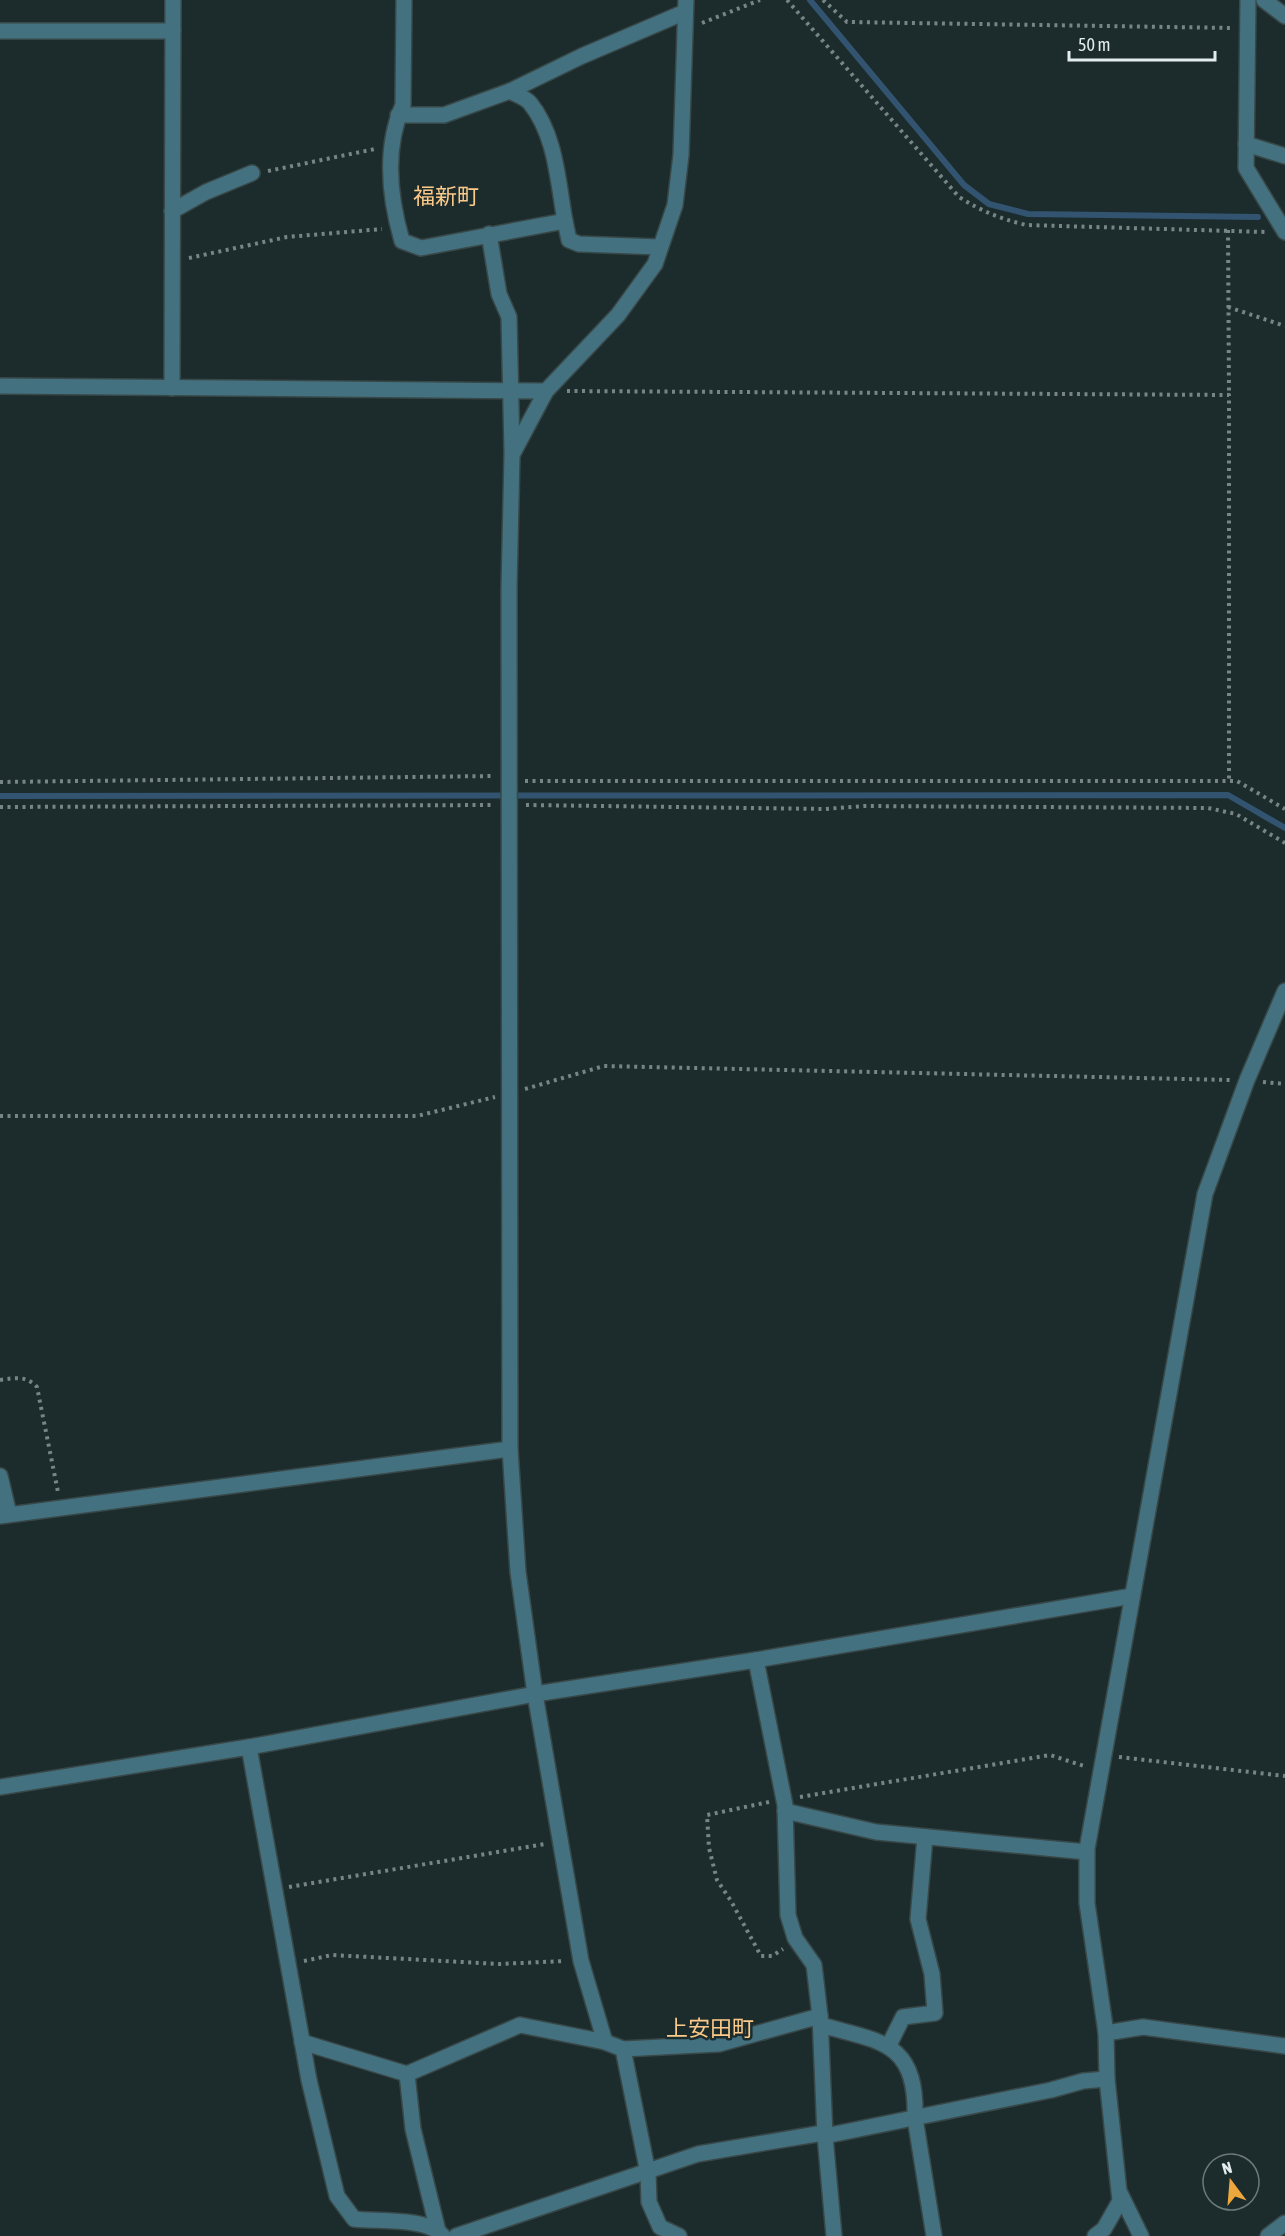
<svg xmlns="http://www.w3.org/2000/svg" width="1285" height="2236" viewBox="0 0 1285 2236" font-family="'Asap Condensed','Noto Sans JP',sans-serif">
  <style>
    .lines { fill: none; stroke-linecap: round; stroke-linejoin: round }
    .stream { stroke: #325470; stroke-width: 6 }
    .minor-casing { stroke: #384747; stroke-width: 18 }
    .path { stroke: #778585; stroke-width: 4; stroke-dasharray: 3 4.5; stroke-linecap: butt }
    .minor { stroke: #43717f; stroke-width: 15 }
    .labels { text-anchor: middle; dominant-baseline: central; stroke-width: 5; stroke-linejoin: round; paint-order: stroke }
    .quarter-label { font-size: 22px; fill: #fcca89; stroke: #1c2c2c }
  </style>
  <rect width="100%" height="100%" fill="#1c2c2c"/>
  <g class="lines">
    <g class="stream">
      <polyline points="810,0 964,185 989,204 1028,214 1258,217"/>
      <polyline points="0,796 1228,795 1285,828"/>
    </g>
    <defs>
      <g id="minor">
        <polyline points="1248,0 1246,168 1285,232"/>
        <polyline points="1264,0 1285,16"/>
        <polyline points="0,31 173,31"/>
        <polyline points="510,91 582,56 685,12"/>
        <path d="M398,115H444L510,91C517,95 526,98 530,103C556,135 558,183 565,221L421,248L402,241C389,196 384,148 403,105L404,0"/>
        <polyline points="1246,144 1285,156"/>
        <polyline points="172,211 206,192 252,173"/>
        <polyline points="565,221 569,240 579,244 659,247"/>
        <polyline points="489,234 499,294 509,317 512,452"/>
        <polyline points="0,386 546,391"/>
        <polyline points="172,388 173,0"/>
        <polyline points="0,1476 9,1514"/>
        <polyline points="0,1516 510,1449"/>
        <polyline points="756,1660 785,1805 788,1915 795,1938 814,1965 820,2016"/>
        <path d="M249,1747L309,2080L337,2196L354,2219C378,2222 427,2217 443,2236"/>
        <polyline points="0,1787 249,1747 535,1694 756,1660 1132,1596"/>
        <polyline points="785,1811 876,1832 1087,1852"/>
        <path d="M821,2025C881,2042 917,2041 915,2118L934,2236"/>
        <polyline points="1106,2033 1143,2027 1285,2046"/>
        <polyline points="302,2042 407,2074 520,2025 605,2042"/>
        <polyline points="889,2045 903,2017 935,2013 932,1974 918,1919 925,1837"/>
        <polyline points="623,2049 719,2044 820,2016 825,2136 834,2236"/>
        <polyline points="407,2074 413,2129 438,2231"/>
        <polyline points="1120,2193 1141,2236"/>
        <polyline points="456,2236 698,2154 817,2134 825,2136 1051,2090 1083,2081 1107,2079"/>
        <polyline points="679,2236 660,2227 649,2202 648,2173 623,2049 605,2042 581,1961 535,1694 518,1572 510,1449 509,589 512,455 546,391 618,315 655,264 675,205 681,155 686,0"/>
        <polyline points="1095,2236 1104,2229 1120,2201 1107,2079 1106,2033 1087,1903 1087,1849 1205,1194 1247,1080 1285,991"/>
        <polyline points="1268,2236 1285,2223"/>
      </g>
    </defs>
    <use href="#minor" class="minor-casing"/>
    <g class="path">
      <path d="M787,0L959,197C981,211 1001,219 1026,225L1266,232"/>
      <polyline points="823,0 847,22 1233,28"/>
      <polyline points="702,23 760,0"/>
      <polyline points="268,171 375,149"/>
      <polyline points="1228,230 1229,395"/>
      <polyline points="189,258 287,237 382,229"/>
      <polyline points="1228,307 1285,326"/>
      <polyline points="567,391 1229,395 1229,780"/>
      <polyline points="525,781 1237,781 1285,809"/>
      <polyline points="0,782 494,776"/>
      <polyline points="526,805 825,809 864,806 1208,808 1236,814 1285,843"/>
      <polyline points="0,807 494,805"/>
      <polyline points="1263,1082 1285,1084"/>
      <polyline points="525,1089 604,1066 1231,1080"/>
      <polyline points="0,1116 417,1116 495,1097"/>
      <path d="M0,1380C14,1378 26,1375 37,1387L58,1492"/>
      <polyline points="1119,1757 1285,1776"/>
      <polyline points="800,1797 1050,1755 1087,1767"/>
      <polyline points="769,1802 707,1815 709,1848 717,1880 731,1901 761,1956 772,1956 783,1949"/>
      <polyline points="289,1887 545,1844"/>
      <polyline points="304,1961 332,1955 499,1964 565,1961"/>
    </g>
    <use href="#minor" class="minor"/>
  </g>
  <g class="labels">
    <g class="quarter-label">
      <text x="446" y="196">福新町</text>
      <text x="710" y="2028">上安田町</text>
    </g>
  </g>
  <g transform="translate(1231 2182) rotate(344)"><circle r="28" fill="#1c2c2c" stroke="#6c7979" stroke-width="1.5"/>
  <path d="M0-4.5L10 22L0 15L-10 22Z" fill="#eea73c"/>
  <text y="-9" font-size="16" font-weight="bold" text-anchor="middle" fill="#e3eded">N</text>
  </g>
  <path d="M1069 51v9h146v-9" fill="none" stroke="#e3eded" stroke-width="3"/>
  <text x="1078" y="51" font-size="18" fill="#e3eded" stroke="#1c2c2c" stroke-width="4.5" paint-order="stroke">50 m</text>
</svg>
